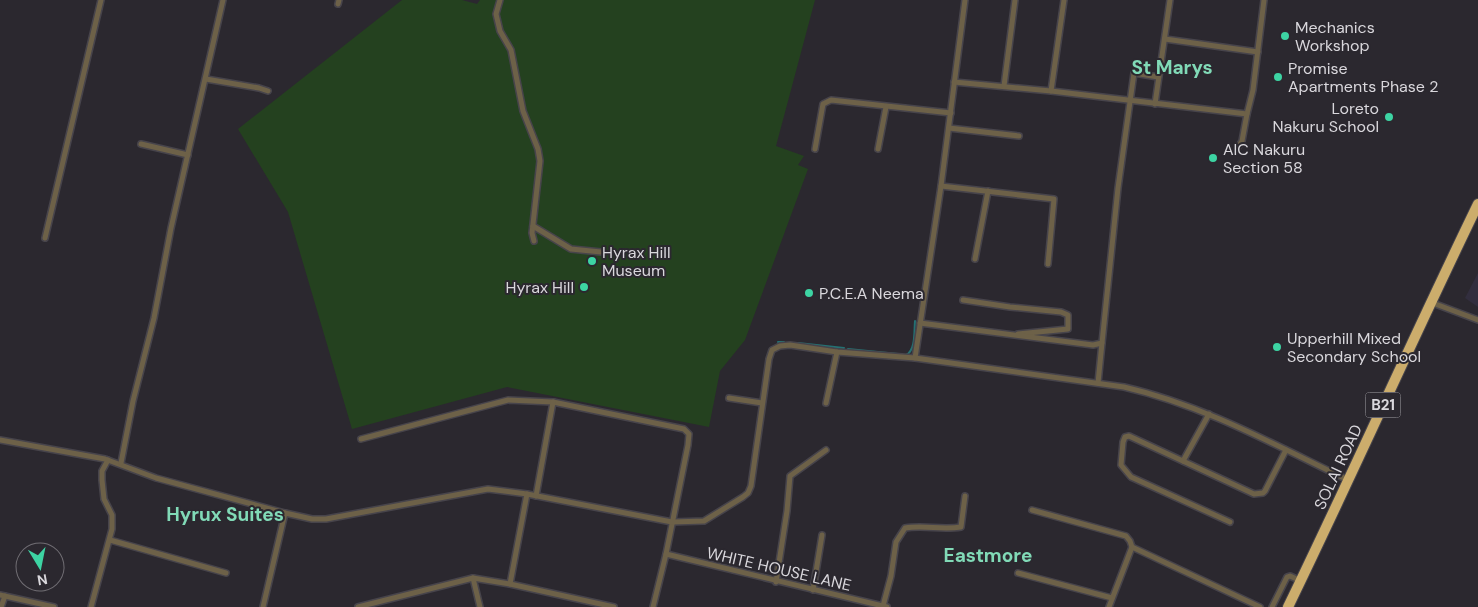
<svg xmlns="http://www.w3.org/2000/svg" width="1478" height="607" viewBox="0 0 1478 607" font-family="'DM Sans',sans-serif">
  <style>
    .education { fill: #322e3e }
    .green { fill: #24411f }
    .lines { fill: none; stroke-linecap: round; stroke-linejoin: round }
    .stream { stroke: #257173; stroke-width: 2 }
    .street-casing { stroke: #47444b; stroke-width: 8 }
    .highway-casing { stroke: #47444b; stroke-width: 12 }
    .street { stroke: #6d6148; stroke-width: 5 }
    .highway { stroke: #ccad6c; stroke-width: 10 }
    .poi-dot { fill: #3dd4a3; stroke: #2b282f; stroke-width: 2 }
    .labels { text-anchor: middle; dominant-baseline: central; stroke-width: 4; stroke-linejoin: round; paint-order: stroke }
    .shield { fill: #2b282f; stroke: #a5a2a8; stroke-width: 1 }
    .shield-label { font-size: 15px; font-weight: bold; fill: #d9d7dc }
    .poi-label { font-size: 16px; fill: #d9d7dc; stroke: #2b282f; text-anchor: start }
    .street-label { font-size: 16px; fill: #d9d7dc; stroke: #2b282f }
    .quarter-label { font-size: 19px; font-weight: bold; fill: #81dab7; stroke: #2b282f }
  </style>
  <rect width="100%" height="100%" fill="#2b282f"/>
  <polygon class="education" points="1478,273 1478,307 1465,298"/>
  <polygon class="green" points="402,0 462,0 477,4 480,0 815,0 776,146 804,156 798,165 808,169 745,340 720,371 709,427 507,387 352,429 288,212 238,129"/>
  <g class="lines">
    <g class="stream">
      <polyline points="778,342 784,342"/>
      <polyline points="798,343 844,348"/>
      <polyline points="848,349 898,354"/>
      <path d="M906,355C916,350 914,331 915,321"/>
    </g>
    <defs>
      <g id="street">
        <polyline points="500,0 496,14 500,31 511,50 523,111 538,149 540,161 532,233 534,241"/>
        <polyline points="338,4 339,0"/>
        <polyline points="1165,39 1258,52"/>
        <polyline points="206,79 259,88 268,91"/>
        <polyline points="954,82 1051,91 1247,114 1253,90 1264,0"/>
        <polyline points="1004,86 1015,0"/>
        <polyline points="1051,91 1064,0"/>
        <polyline points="1155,104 1170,0"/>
        <polyline points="949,128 1019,136"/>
        <polyline points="141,144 188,155"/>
        <polyline points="815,149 823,104 831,100 951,113"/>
        <polyline points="878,149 886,107"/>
        <polyline points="1237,149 1242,141 1247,114"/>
        <polyline points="941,186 1054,199 1048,264"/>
        <polyline points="533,226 571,249 601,252"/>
        <polyline points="45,238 101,0"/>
        <polyline points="975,259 988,191"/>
        <polyline points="963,300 1010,307 1061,312 1068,315 1068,329 1018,334"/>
        <polyline points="1430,302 1478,320"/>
        <polyline points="920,323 1093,345 1102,343 1118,188 1134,73 1158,77"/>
        <polyline points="915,358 941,186 965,0"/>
        <polyline points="1098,383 1102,343"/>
        <polyline points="729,398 762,403"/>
        <polyline points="826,403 837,352"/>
        <polyline points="361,439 508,400 553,402 684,429 689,434 688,445 666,554 653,607"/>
        <path d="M0,440L105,459L156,478L285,513L312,519H326L488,489L527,494L672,522L704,521L743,497L748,493L751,486L769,359L772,350L780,346L790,345L837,352L915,358L1124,387C1203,405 1275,445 1348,480"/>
        <polyline points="1183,461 1209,414"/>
        <polyline points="121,463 133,401 154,318 171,228 223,0"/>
        <polyline points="536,496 553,402"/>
        <polyline points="1032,510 1126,536 1130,541 1132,547 1109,607"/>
        <polyline points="1230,522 1131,477 1121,465 1123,442 1125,437 1129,436 1254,494 1263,493 1265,491 1286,450"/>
        <polyline points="110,540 226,573"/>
        <polyline points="1132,547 1260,607"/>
        <polyline points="666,554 887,607"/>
        <polyline points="1018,573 1112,598"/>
        <polyline points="473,578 480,607"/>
        <polyline points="776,582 787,511 790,476 826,450"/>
        <polyline points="510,584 527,494"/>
        <polyline points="813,590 822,535"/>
        <polyline points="0,595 54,607"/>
        <path d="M883,606L891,576L896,542L905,528C924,525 942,530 961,527L965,496"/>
        <polyline points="1,607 5,596"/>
        <polyline points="91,607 112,529 112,515 104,499 102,480 102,471 108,460"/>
        <polyline points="263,607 285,513"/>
        <polyline points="358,607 473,578 510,584 614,607"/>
        <polyline points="1272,607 1287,577 1290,576 1301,581"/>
      </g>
      <path id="highway" d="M1288,607C1353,473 1413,338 1478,204"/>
    </defs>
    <use href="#street" class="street-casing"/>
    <use href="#highway" class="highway-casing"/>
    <use href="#street" class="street"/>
    <use href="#highway" class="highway"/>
  </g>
  <g class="poi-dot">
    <circle cx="1285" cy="36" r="5"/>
    <circle cx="1278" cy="77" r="5"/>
    <circle cx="1389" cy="117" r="5"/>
    <circle cx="1213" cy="158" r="5"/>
    <circle cx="592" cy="261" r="5"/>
    <circle cx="584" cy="287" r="5"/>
    <circle cx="809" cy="293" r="5"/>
    <circle cx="1277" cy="347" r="5"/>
  </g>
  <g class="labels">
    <rect class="shield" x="1365.5" y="392.5" width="35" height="25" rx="4"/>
    <g class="shield-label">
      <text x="1383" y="405">B21</text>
    </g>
    <g class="poi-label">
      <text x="1295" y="27">Mechanics<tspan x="1295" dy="18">Workshop</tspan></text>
      <text x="1288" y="68">Promise<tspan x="1288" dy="18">Apartments Phase 2</tspan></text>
      <text x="1379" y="108" text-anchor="end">Loreto<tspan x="1379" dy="18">Nakuru School</tspan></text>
      <text x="1223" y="149">AIC Nakuru<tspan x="1223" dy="18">Section 58</tspan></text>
      <text x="602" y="252">Hyrax Hill<tspan x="602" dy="18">Museum</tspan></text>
      <text x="574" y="287" text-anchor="end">Hyrax Hill</text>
      <text x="819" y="293">P.C.E.A Neema</text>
      <text x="1287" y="338">Upperhill Mixed<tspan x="1287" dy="18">Secondary School</tspan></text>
    </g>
    <g class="street-label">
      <text transform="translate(1338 467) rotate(-65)">SOLAI ROAD</text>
      <text transform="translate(779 569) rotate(13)">WHITE HOUSE LANE</text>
    </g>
    <g class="quarter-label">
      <text x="1172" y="67">St Marys</text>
      <text x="225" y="514">Hyrux Suites</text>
      <text x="988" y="555">Eastmore</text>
    </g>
  </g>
  <g transform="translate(40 567) rotate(170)"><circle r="24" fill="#2b282f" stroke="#716e74"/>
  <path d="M0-4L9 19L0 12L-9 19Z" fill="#3dd4a3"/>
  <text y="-8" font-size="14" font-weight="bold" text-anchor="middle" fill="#d9d7dc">N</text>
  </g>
</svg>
